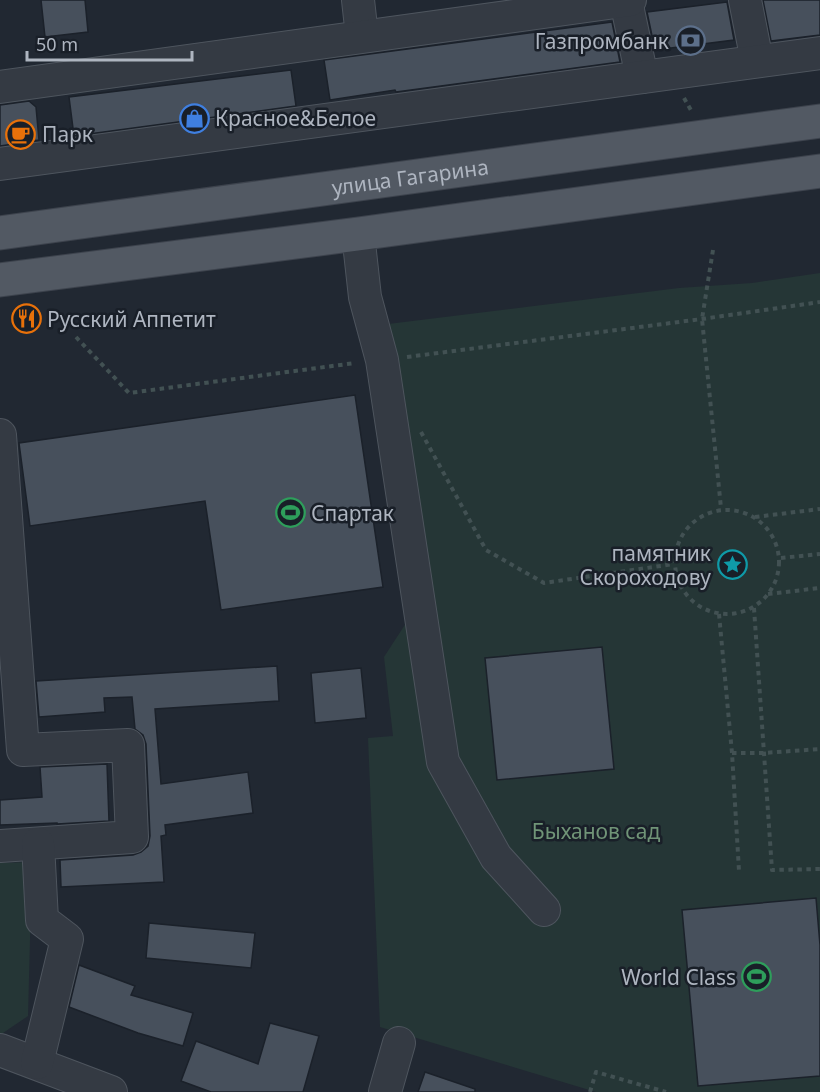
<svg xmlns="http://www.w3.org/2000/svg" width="820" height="1092" viewBox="0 0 820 1092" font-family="'Noto Sans',sans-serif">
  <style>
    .green { fill: #253636 }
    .building { fill: #47505c; stroke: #1b212a; stroke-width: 1.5 }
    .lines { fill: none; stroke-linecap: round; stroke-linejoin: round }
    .minor-casing { stroke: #4e555e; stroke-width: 34 }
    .major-casing { stroke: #3d434d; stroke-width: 35 }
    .path { stroke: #425153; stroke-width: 4; stroke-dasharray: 4.5 4.5; stroke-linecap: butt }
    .minor { stroke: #343a43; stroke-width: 32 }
    .major { stroke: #525963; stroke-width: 33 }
    .labels { text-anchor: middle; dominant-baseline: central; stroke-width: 5; stroke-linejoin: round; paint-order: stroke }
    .poi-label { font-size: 21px; fill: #aeb5c0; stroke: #191f28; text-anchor: start }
    .street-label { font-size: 21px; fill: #aeb5c0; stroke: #191f28 }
    .park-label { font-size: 21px; fill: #709477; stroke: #191f28 }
  </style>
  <rect width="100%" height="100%" fill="#212832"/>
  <g class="green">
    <polygon points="820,273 820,1092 596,1092 380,1027 368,738 393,736 384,657 408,620 380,325 679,288 752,283"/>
    <polygon points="32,862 28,1016 0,1035 0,863"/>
  </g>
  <g class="building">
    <polygon points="41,0 85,0 88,32 45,37"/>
    <polygon points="763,0 820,0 820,35 771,41"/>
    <polygon points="727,2 734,40 655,50 647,12"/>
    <polygon points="612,22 620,62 396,92 395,90 330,100 324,60"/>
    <polygon points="291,70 296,106 74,136 69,97"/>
    <polygon points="29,101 36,107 39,140 0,146 0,105"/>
    <polygon points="355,395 383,587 221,610 205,501 30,526 19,443"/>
    <polygon points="602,647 614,769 497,780 485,658"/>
    <polygon points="277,666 279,701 155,709 161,784 248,772 253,813 165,825 166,835 161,836 164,882 61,887 60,860 133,855 141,852 148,846 150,836 146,744 143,735 135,729 132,697 104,698 105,712 39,717 36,681"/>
    <polygon points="361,668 366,718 315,723 311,673"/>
    <polygon points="107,764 109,821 57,824 57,823 0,825 0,800 42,797 40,767"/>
    <polygon points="816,898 820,945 820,1076 698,1086 682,910"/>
    <polygon points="149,923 255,933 251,968 146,958"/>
    <polygon points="79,965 135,986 131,995 193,1013 183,1046 138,1033 69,1007"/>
    <polygon points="270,1023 319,1036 303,1092 211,1092 181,1081 196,1041 258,1064"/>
    <polygon points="425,1072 475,1089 475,1092 418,1092"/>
  </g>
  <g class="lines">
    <defs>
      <g id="minor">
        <polyline points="358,0 362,36"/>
        <polyline points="745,0 757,61"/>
        <polyline points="626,1 642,77"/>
        <polyline points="0,87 630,0"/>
        <polyline points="0,164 820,53"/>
        <polyline points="358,234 365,297 382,360 443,762 496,857 544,910"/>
        <polyline points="0,435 23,750 128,745 132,837 0,846"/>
        <polyline points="0,1050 111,1092"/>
        <polyline points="37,1063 67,939 42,920 38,844"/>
        <polyline points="385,1092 399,1043"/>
      </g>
      <g id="major">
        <path id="s1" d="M0,233L820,121"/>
        <polyline points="0,280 358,234 820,171"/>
      </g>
    </defs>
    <use href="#minor" class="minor-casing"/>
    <use href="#major" class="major-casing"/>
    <g class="path">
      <polyline points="684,98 692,112"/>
      <polyline points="713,250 702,319 721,508"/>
      <polyline points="76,337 129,393 355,363"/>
      <polyline points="407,357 702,319 820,302"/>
      <polyline points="421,432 486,550 544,583 674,564"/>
      <circle cx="727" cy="562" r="52"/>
      <polyline points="755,517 820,509"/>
      <polyline points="781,558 820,554"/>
      <polyline points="768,594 820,588"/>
      <polyline points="754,608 772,870 820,869"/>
      <polyline points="719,614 732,753 739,871"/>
      <polyline points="732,753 763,753 820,749"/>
      <polyline points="590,1092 596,1072 666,1092"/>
    </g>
    <use href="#minor" class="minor"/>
    <use href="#major" class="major"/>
  </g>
  <defs>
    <symbol id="bank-ring" viewBox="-11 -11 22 22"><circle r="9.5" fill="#191f28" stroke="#5c6f8a" stroke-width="1.5"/><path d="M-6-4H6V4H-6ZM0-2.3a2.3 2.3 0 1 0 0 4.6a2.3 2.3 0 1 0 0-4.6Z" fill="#5c6f8a"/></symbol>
    <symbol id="shop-ring" viewBox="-11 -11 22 22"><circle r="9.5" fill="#191f28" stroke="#3f7fe0" stroke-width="1.5"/><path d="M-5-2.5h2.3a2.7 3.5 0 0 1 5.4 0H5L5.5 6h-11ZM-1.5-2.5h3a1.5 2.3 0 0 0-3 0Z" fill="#3f7fe0"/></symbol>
    <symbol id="cafe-ring" viewBox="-11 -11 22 22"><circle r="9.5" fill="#191f28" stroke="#e8710a" stroke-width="1.5"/><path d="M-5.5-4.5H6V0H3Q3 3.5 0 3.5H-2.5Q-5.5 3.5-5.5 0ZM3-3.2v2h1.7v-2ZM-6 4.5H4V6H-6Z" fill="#e8710a"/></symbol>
    <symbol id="restaurant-ring" viewBox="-11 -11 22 22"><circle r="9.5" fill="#191f28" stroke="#e8710a" stroke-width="1.5"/><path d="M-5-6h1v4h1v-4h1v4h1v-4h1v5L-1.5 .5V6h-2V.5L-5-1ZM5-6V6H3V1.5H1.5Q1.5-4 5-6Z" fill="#e8710a"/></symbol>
    <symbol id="stadium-ring" viewBox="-11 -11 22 22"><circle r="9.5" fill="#191f28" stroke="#2e9e5b" stroke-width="1.5"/><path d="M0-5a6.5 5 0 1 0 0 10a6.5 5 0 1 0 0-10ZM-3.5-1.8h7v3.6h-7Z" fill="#2e9e5b"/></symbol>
    <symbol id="sight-ring" viewBox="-11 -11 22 22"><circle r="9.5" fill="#191f28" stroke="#0f9aa8" stroke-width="1.5"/><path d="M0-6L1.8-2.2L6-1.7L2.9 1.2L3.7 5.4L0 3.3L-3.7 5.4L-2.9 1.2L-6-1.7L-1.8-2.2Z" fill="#0f9aa8"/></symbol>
  </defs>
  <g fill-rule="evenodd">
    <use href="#bank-ring" x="674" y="24" width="33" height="33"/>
    <use href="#shop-ring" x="178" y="102" width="33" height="33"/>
    <use href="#cafe-ring" x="4" y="118" width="33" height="33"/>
    <use href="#restaurant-ring" x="10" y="302" width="33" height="33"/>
    <use href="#stadium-ring" x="274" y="496" width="33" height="33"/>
    <use href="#sight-ring" x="716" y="548" width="33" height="33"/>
    <use href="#stadium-ring" x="740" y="960" width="33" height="33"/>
  </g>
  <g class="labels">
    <g class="poi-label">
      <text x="669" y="41" text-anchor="end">Газпромбанк</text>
      <text x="215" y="118">Красное&amp;Белое</text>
      <text x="42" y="134">Парк</text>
      <text x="47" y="319">Русский Аппетит</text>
      <text x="311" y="513">Спартак</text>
      <text x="711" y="553" text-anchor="end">памятник<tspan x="711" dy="24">Скороходову</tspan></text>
      <text x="736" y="977" text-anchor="end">World Class</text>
    </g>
    <g class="street-label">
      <text stroke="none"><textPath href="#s1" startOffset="414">улица Гагарина</textPath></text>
    </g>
    <g class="park-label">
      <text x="596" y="831">Быханов сад</text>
    </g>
  </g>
  <path d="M27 51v9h165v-9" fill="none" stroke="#aeb5c0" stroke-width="3"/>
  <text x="36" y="51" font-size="18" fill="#aeb5c0" stroke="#191f28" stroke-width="4.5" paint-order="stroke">50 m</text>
</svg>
